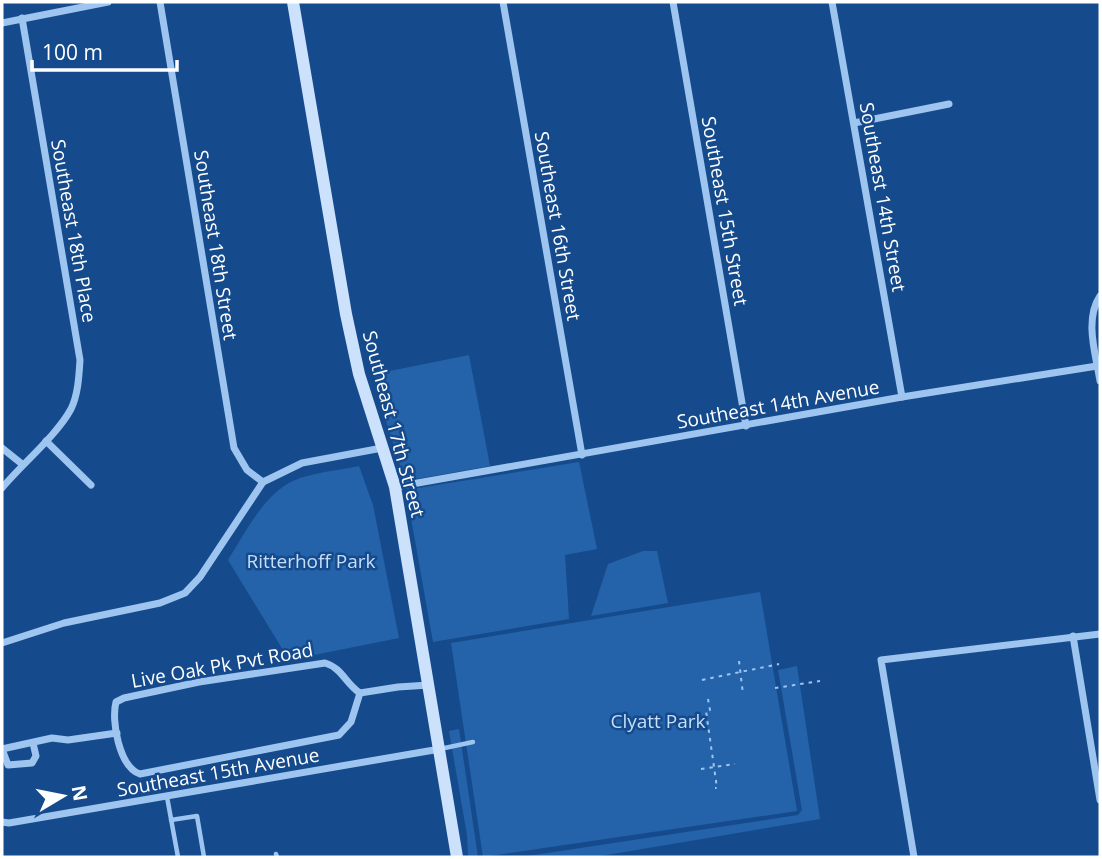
<svg xmlns="http://www.w3.org/2000/svg" width="1102" height="859" viewBox="0 0 1102 859" font-family="'Open Sans',sans-serif">
  <style>
    .green { fill: #2463a9 }
    .lines { fill: none; stroke-linecap: round; stroke-linejoin: round }
    .path { stroke: #9ec5f0; stroke-width: 2; stroke-dasharray: 3.5 5; stroke-linecap: butt }
    .service { stroke: #9ec5f0; stroke-width: 4.5 }
    .minor { stroke: #9ec5f0; stroke-width: 7 }
    .secondary { stroke: #cce1fb; stroke-width: 12 }
    .labels { text-anchor: middle; dominant-baseline: central; stroke-width: 5; stroke-linejoin: round; paint-order: stroke }
    .street-label { font-size: 19px; fill: #fff; stroke: #154b8c }
    .park-label { font-size: 19px; fill: #c4defb; stroke: #154b8c }
  </style>
  <rect width="100%" height="100%" fill="#154b8c"/>
  <g class="green">
    <polygon points="469,355 490,466 405,481 378,395 375,374"/>
    <polygon points="579,462 597,549 565,555 569,619 433,642 406,490"/>
    <path d="M359,466L373,505L399,638L289,660L228,560C246,532 265,490 300,478C319,472 340,470 359,466Z"/>
    <polygon points="643,551 657,551 668,603 591,616 608,564"/>
    <polygon points="760,592 797,811 483,857 451,643"/>
    <polygon points="797,666 820,819 595,857 521,857 798,815 802,810 778,670"/>
    <polygon points="459,729 478,857 468,857 467,835 449,731"/>
  </g>
  <g class="lines">
    <g class="path">
      <polyline points="739,661 743,694"/>
      <polyline points="702,680 779,664"/>
      <polyline points="775,688 820,681"/>
      <polyline points="708,699 710,710 706,711 717,788 715,788"/>
      <polyline points="701,769 735,764"/>
    </g>
    <g class="service">
      <polyline points="440,749 473,742"/>
      <polyline points="167,797 178,857"/>
      <polyline points="171,820 197,816 204,857"/>
      <polyline points="276,854 277,857"/>
    </g>
    <g class="minor">
      <polyline points="160,2 234,448 247,470 263,482"/>
      <polyline points="503,2 582,455"/>
      <polyline points="673,2 746,426"/>
      <polyline points="832,2 902,397"/>
      <polyline points="2,23 108,2"/>
      <polyline points="854,123 949,104"/>
      <path d="M1100,296C1084,320 1096,355 1100,381"/>
      <polyline points="46,441 91,485"/>
      <polyline points="2,448 22,464"/>
      <polyline points="395,487 902,397 1097,366"/>
      <path d="M2,488C22,464 57,435 71,409C78,395 79,376 80,360L22,18"/>
      <polyline points="1073,636 1100,800"/>
      <polyline points="2,643 64,623 160,603 185,593 200,577 263,482 302,463 382,448"/>
      <path d="M360,693C346,684 342,668 325,663L199,682L124,698L116,702C111,720 119,767 140,774L339,735L351,722L360,693L398,687L429,685"/>
      <polyline points="2,749 52,738 68,740 117,733"/>
      <polyline points="2,749 8,765 32,763 36,756 33,743"/>
      <polyline points="2,822 9,823 440,749"/>
      <polyline points="914,857 881,660 1100,634"/>
    </g>
    <polyline class="secondary" points="293,2 346,314 359,374 395,487 457,857"/>
  </g>
  <g class="labels">
    <g class="street-label">
      <text transform="translate(883 197) rotate(80)">Southeast 14th Street</text>
      <text transform="translate(725 211) rotate(80)">Southeast 15th Street</text>
      <text transform="translate(558 226) rotate(80)">Southeast 16th Street</text>
      <text transform="translate(74 231) rotate(80)">Southeast 18th Place</text>
      <text transform="translate(216 245) rotate(81)">Southeast 18th Street</text>
      <text transform="translate(778 404) rotate(-10)">Southeast 14th Avenue</text>
      <text transform="translate(394 424) rotate(75)">Southeast 17th Street</text>
      <text transform="translate(222 665) rotate(-10)">Live Oak Pk Pvt Road</text>
      <text transform="translate(218 772) rotate(-10)">Southeast 15th Avenue</text>
    </g>
    <g class="park-label">
      <text x="311" y="561">Ritterhoff Park</text>
      <text x="658" y="721">Clyatt Park</text>
    </g>
  </g>
  <rect width="1102" height="859" fill="none" stroke="#ffffff" stroke-width="7"/>
  <g transform="translate(63 796) rotate(80)" stroke="#154b8c" stroke-width="5" paint-order="stroke">
  <path d="M0-5L12 26L0 18L-12 26Z" fill="#ffffff"/>
  <text y="-10" font-size="19" font-weight="bold" text-anchor="middle" fill="#ffffff">N</text>
  </g>
  <path d="M32 60v10h145v-10" fill="none" stroke="#ffffff" stroke-width="3.5"/>
  <text x="42" y="60" font-size="21" fill="#ffffff" stroke="#154b8c" stroke-width="5" paint-order="stroke">100 m</text>
</svg>
